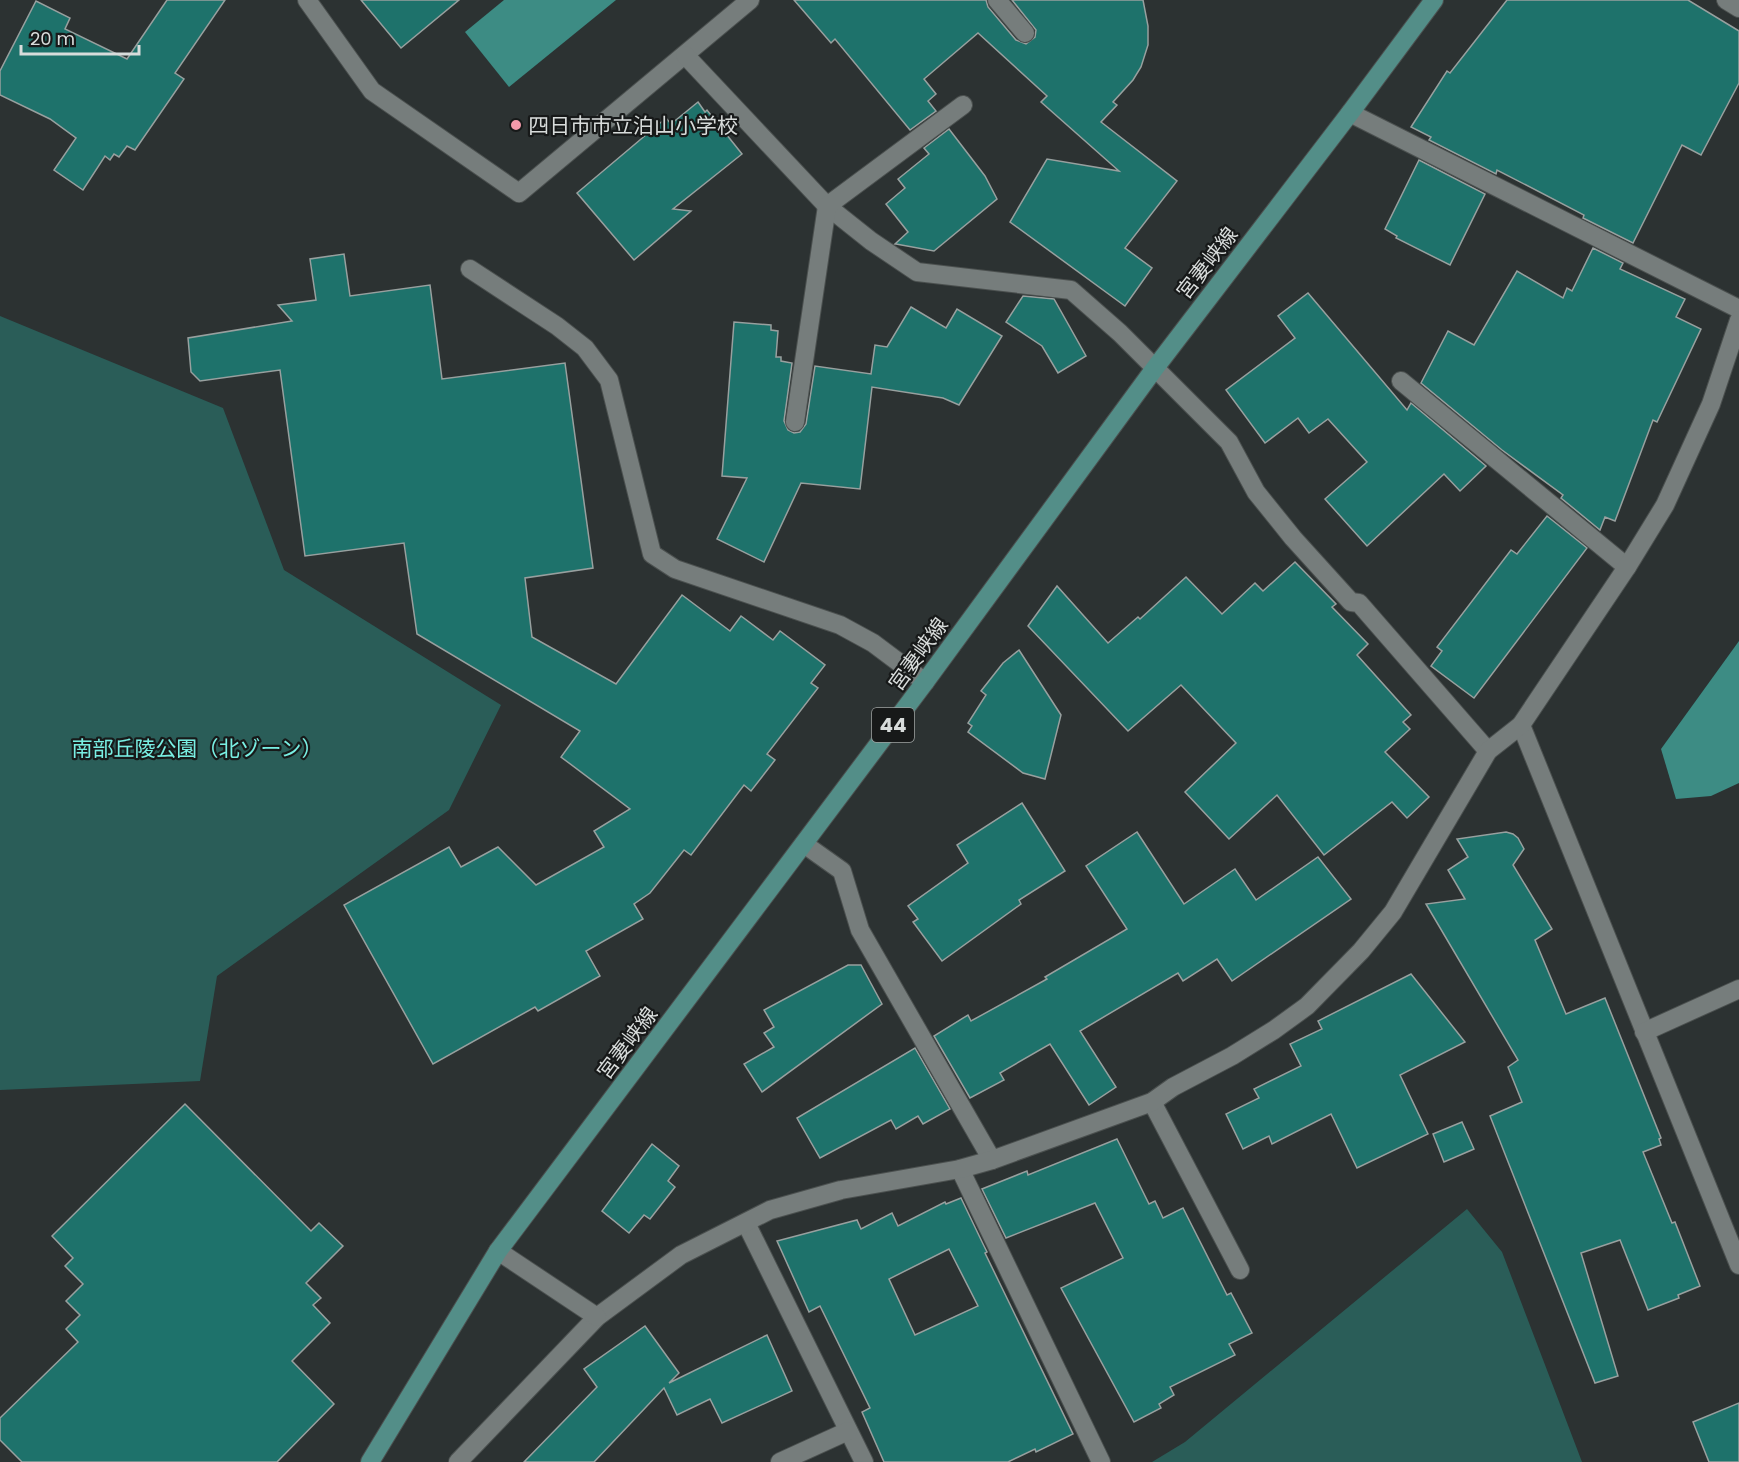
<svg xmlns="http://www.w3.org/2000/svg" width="1739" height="1462" viewBox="0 0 1739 1462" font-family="Poppins,'Noto Sans JP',sans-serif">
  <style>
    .green { fill: #2a5d58 }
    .water { fill: #3d8c84 }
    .building { fill: #1e726b; stroke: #98a09f; stroke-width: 1.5; fill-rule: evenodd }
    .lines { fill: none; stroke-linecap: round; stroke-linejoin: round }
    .lane-casing { stroke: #4b504f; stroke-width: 20 }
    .street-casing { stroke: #4b504f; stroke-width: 20 }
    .secondary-casing { stroke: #4b504f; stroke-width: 20 }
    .primary-casing { stroke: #4b504f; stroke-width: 20 }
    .lane { stroke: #767d7c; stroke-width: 18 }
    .street { stroke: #767d7c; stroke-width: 18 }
    .secondary { stroke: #767d7c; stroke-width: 18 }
    .primary { stroke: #538e88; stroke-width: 18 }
    .poi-dot { fill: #f39aab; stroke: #171919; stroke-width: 2 }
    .labels { text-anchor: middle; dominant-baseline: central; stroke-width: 4.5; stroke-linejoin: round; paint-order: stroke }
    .shield { fill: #171919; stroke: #9ea2a1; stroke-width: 1.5 }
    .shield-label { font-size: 20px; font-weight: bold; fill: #d8dcdb }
    .poi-label { font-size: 21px; fill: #d8dcdb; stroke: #171919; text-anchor: start }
    .street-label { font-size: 21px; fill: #d8dcdb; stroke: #171919 }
    .park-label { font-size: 21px; fill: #79efe3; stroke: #171919 }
  </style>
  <rect width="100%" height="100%" fill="#2c3232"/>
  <g class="green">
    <polygon points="0,316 223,408 284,570 501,705 449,810 217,976 200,1081 0,1090"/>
    <polygon points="1467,1209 1502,1252 1582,1462 1152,1462 1185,1442"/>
  </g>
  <g class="water">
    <polygon points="504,0 616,0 509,87 465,32"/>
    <polygon points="1739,641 1739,783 1711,796 1676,799 1661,749"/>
  </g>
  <g class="building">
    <polygon points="167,0 225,0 175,73 184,79 135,150 127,146 119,157 114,154 110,160 105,156 83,190 54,170 76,138 50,119 0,95 0,71 36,1 70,18 65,29 127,59"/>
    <polygon points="361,0 459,0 401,48"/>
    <polygon points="794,0 986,0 988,7 1016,40 1026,44 1035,37 1036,30 1012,0 1143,0 1148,26 1148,45 1141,67 1133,80 1113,102 1117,105 1101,122 1177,181 1125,248 1152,268 1125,306 1010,222 1047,159 1119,171 1041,102 1047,96 978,33 924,79 936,94 928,101 936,111 910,130 835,39 831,43"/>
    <polygon points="1507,0 1688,0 1739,31 1739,83 1701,155 1682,145 1633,243 1583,218 1584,215 1497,170 1496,174 1429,140 1431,137 1411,127 1447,71 1450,73"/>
    <polygon points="698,102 705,112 707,110 742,154 673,209 691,211 634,260 577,193 666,118 671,124"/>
    <polygon points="949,129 985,176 997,199 934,251 896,244 895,244 908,232 886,204 905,188 898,179 929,154 924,148"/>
    <polygon points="1419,160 1485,194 1450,265 1396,238 1397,236 1385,229"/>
    <polygon points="1593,248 1623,263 1620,269 1685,299 1676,317 1701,329 1657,422 1653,420 1615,521 1605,517 1600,530 1561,498 1563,495 1502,450 1421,383 1448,331 1474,345 1517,271 1563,298 1567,288 1572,291"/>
    <polygon points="344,254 350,296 430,285 442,379 565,363 593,568 525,578 532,637 616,684 682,595 730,631 741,616 773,640 780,631 825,665 811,683 818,688 767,754 775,760 751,791 744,785 691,855 684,850 650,893 634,904 643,919 586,951 600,976 538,1011 535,1007 433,1064 344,905 449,847 461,867 498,847 536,885 604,847 594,831 630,809 561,757 580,731 417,634 404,543 305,556 280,370 200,381 191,372 188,338 292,321 278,305 316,300 310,259"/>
    <polygon points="1308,293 1407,410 1411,403 1486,466 1460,491 1444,474 1367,546 1325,499 1367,462 1328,419 1309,433 1298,418 1265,443 1226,390 1295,338 1278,316"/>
    <polygon points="1023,296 1054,299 1086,356 1058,373 1042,346 1006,322"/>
    <polygon points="911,307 946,328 957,309 1002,336 959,405 943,398 872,387 860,489 801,483 764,562 717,539 747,478 722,476 734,322 771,325 771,330 778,331 776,357 781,357 781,361 792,363 784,421 788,430 794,433 800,432 806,424 815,366 871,374 875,345 887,347"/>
    <polygon points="1547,516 1587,548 1474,698 1431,666 1442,651 1437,647 1511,550 1517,554"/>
    <polygon points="1295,562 1336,604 1332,607 1368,644 1357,655 1411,715 1403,722 1410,729 1385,752 1429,797 1407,818 1392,802 1324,855 1277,795 1229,839 1185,792 1236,743 1181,685 1128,731 1028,626 1057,586 1108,643 1138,617 1140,619 1186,577 1222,614 1255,583 1263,591"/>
    <polygon points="1019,650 1061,715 1045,779 1023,773 968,732 972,726 968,723 986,695 981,691 1003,663"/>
    <polygon points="1022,803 1065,871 1019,900 1021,904 942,961 913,922 918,919 908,906 968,863 957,845"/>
    <polygon points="1137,832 1184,904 1235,869 1256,900 1318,857 1351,899 1232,981 1217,959 1183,981 1178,973 1080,1031 1116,1087 1089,1105 1050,1044 1000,1073 1004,1080 970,1098 934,1036 968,1015 971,1021 1047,979 1045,977 1127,929 1086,866"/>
    <polygon points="1506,832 1513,834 1518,838 1524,849 1513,865 1552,929 1535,940 1566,1014 1605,998 1661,1138 1659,1139 1661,1145 1643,1152 1672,1223 1675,1222 1700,1286 1678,1295 1679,1298 1648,1310 1620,1240 1581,1253 1618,1376 1595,1383 1490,1116 1522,1102 1508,1067 1518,1060 1426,904 1465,899 1448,870 1468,857 1457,839"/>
    <polygon points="848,965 861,965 882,1004 762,1092 744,1064 774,1047 764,1033 774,1027 764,1010"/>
    <polygon points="1411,974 1465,1042 1400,1075 1428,1134 1357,1168 1331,1114 1272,1144 1269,1136 1243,1149 1226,1114 1259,1098 1254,1089 1301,1066 1290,1044 1322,1029 1318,1021"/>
    <polygon points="915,1048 950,1109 923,1124 918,1116 896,1129 891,1120 820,1158 797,1118"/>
    <polygon points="185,1104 311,1231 319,1223 343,1246 306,1283 321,1298 313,1305 330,1323 292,1361 334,1404 277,1462 22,1462 0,1440 0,1418 78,1342 66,1329 80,1315 66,1301 83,1284 65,1266 73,1258 52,1236"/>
    <polygon points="1462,1122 1474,1149 1444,1162 1433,1134"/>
    <polygon points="1117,1139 1149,1204 1155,1201 1163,1218 1183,1208 1227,1295 1231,1293 1252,1333 1229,1344 1235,1355 1170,1387 1174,1395 1159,1404 1161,1408 1134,1422 1061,1288 1123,1258 1095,1203 1006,1238 982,1189 1027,1171 1028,1175"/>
    <polygon points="652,1144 679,1166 668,1181 675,1187 650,1219 644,1215 629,1233 602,1211"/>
    <path d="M961,1198L984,1246L987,1252L985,1253L1073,1434L1036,1452L1035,1449L1008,1462H884L862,1412L870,1408L820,1306L809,1312L777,1241L857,1220L861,1229L892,1213L898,1226L945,1202L946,1204ZM949,1249L978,1306L915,1335L889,1279Z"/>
    <polygon points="645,1326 679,1373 669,1383 767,1335 792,1391 722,1423 710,1399 677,1415 664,1388 594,1462 524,1462 597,1387 584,1369"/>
    <polygon points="1739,1403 1739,1462 1709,1462 1693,1422"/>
  </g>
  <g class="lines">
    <defs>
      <polyline id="lane" points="470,269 557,326 585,348 609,380 652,554 675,569 840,625 873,643 925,682"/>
      <g id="street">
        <polyline points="307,0 372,91 519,193 750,0"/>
        <polyline points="997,0 1025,33"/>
        <polyline points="1726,0 1739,8"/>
        <polyline points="685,55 827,206 871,241 917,272 1071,290 1120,333 1229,442 1256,492 1293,538 1351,602 1359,603 1488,751"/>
        <polyline points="1350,113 1739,309"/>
        <polyline points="1401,381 1627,567"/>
        <polyline points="795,422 827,206 963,105"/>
        <polyline points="1521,725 1739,1265"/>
        <polyline points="804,844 842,871 860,930 992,1160"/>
        <polyline points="1644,1032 1739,989"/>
        <polyline points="1152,1102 1240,1270"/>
        <polyline points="960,1169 1101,1462"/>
        <polyline points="746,1223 864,1462"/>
        <polyline points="458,1462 597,1317 681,1255 770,1210 841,1190 960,1169 992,1160 1152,1102 1173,1087 1232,1056 1274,1030 1307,1006 1361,951 1393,912 1488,751 1521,725 1627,567 1665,505 1711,404 1739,320"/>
        <polyline points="780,1462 848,1431"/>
      </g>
      <polyline id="secondary" points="498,1251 597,1317"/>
      <polyline id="primary" points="370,1462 498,1251 925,682 1155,368 1350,113 1434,0"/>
    </defs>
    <use href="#lane" class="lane-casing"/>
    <use href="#street" class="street-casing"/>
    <use href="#secondary" class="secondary-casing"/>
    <use href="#primary" class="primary-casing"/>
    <use href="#lane" class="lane"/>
    <use href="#street" class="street"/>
    <use href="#secondary" class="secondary"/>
    <use href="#primary" class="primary"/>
  </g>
  <circle class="poi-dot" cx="516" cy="125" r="6"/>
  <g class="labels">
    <rect class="shield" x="872" y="708" width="42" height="34" rx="4.5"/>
    <g class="shield-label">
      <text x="893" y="725">44</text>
    </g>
    <g class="poi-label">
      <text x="528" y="125">四日市市立泊山小学校</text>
    </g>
    <g class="street-label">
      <text transform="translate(1207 263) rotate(-52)">宮妻峡線</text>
      <text transform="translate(918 654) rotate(-54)">宮妻峡線</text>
      <text transform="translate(627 1043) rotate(-53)">宮妻峡線</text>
    </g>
    <g class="park-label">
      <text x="197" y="748">南部丘陵公園（北ゾーン）</text>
    </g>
  </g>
  <path d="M21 45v9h118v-9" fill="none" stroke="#d8dcdb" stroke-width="3"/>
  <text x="30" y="45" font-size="18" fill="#d8dcdb" stroke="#171919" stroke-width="4.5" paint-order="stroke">20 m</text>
</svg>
